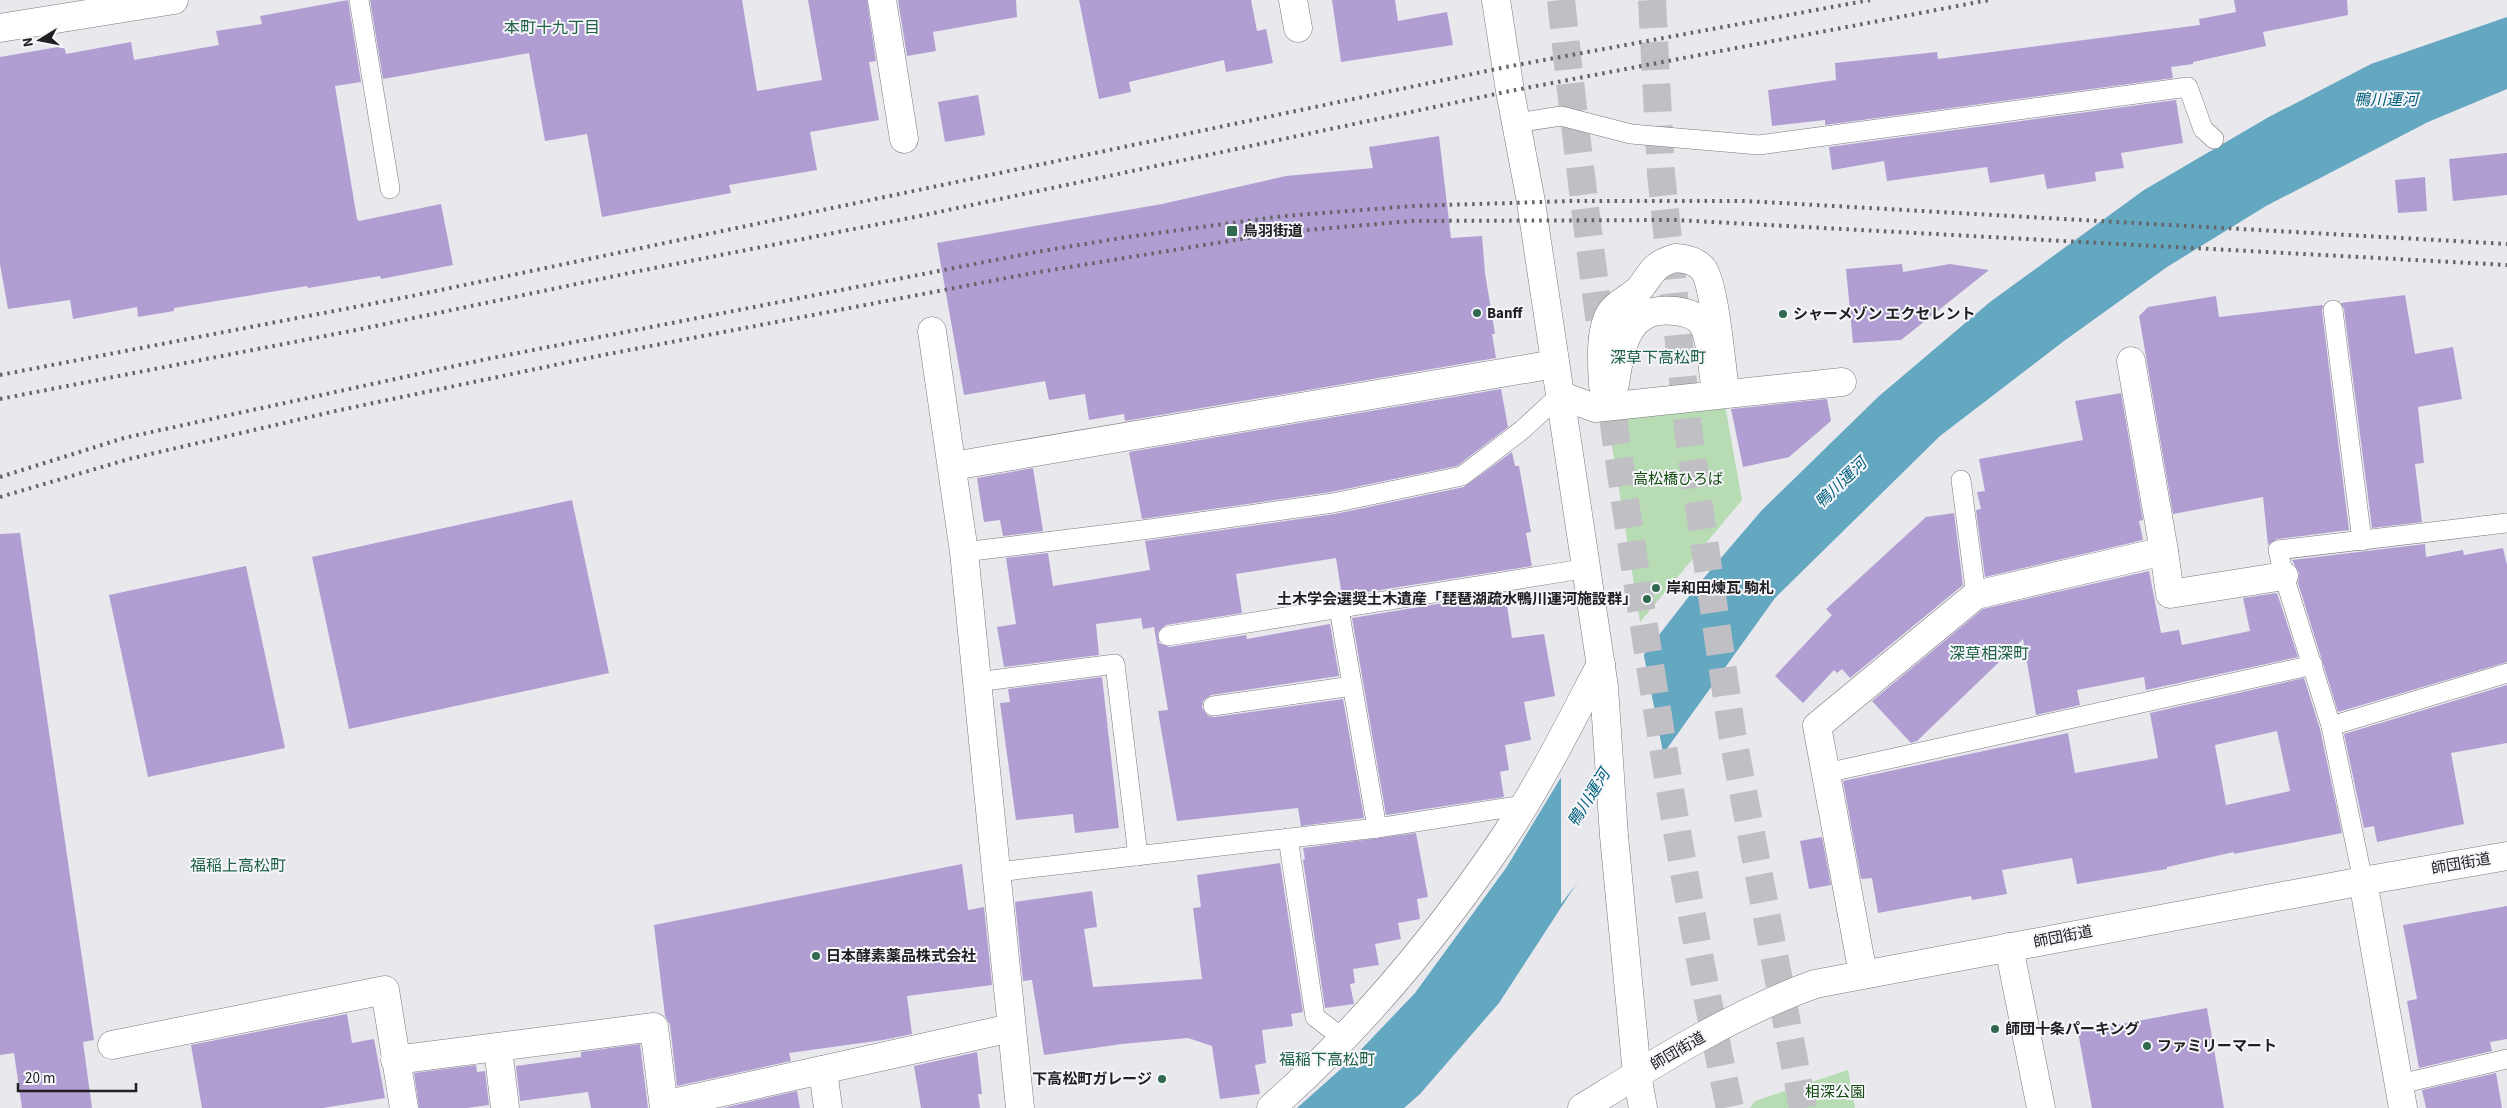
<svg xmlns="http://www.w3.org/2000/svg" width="2507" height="1108" viewBox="0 0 2507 1108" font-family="'Source Sans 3','Noto Sans JP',sans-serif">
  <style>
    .green { fill: #b7dbb3 }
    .water { fill: #63a7c1 }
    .pier { fill: #e8e8ed }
    .building { fill: #b09ed3; fill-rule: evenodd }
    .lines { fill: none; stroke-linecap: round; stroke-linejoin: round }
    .highway-tunnel { stroke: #c0c0c4; stroke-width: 28; stroke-dasharray: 28 14; stroke-linecap: butt }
    .lane-casing { stroke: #7a7a7e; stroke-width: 20 }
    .street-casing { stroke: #7a7a7e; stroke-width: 29 }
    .secondary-casing { stroke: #7a7a7e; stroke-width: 29 }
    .lane { stroke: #fff; stroke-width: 19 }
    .street { stroke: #fff; stroke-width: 28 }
    .secondary { stroke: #fff; stroke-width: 28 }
    .rail { stroke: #656568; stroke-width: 4; stroke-dasharray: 2.5 5; stroke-linecap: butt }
    .poi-dot { fill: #306850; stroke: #f5f5fa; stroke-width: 2 }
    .labels { text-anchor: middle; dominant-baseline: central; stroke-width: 4; stroke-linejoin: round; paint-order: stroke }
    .poi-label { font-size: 15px; font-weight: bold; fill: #202022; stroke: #f5f5fa; text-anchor: start }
    .park-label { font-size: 15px; fill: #124c0e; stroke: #f5f5fa }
    .street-label { font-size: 15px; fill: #202022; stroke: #f5f5fa }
    .neighbourhood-label { font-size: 16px; fill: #206248; stroke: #f5f5fa }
    .water-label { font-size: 16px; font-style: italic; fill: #00607b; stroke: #f5f5fa }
  </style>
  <rect width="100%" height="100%" fill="#e8e8ed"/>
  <g class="green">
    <polygon points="1724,400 1742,500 1640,622 1608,420"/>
    <polygon points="1848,1070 1855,1108 1750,1108 1755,1101"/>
  </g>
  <polygon class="water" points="2507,17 2507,89 2428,122 2266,206 2167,267 2064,341 1940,436 1775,598 1638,789 1499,1003 1420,1094 1404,1108 1297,1108 1352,1059 1415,993 1506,868 1560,779 1638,662 1697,586 1762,510 1878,397 1990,302 2144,190 2267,118 2371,64"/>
  <polygon class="pier" points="1643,651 1664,757 1590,866 1561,904 1561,773"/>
  <g class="building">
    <polygon points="348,0 361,82 335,86 357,219 359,221 441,204 453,265 381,279 380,276 308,288 307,286 174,308 174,311 138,317 137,307 73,319 70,300 8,309 0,264 0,57 64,46 66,54 131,42 134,60 219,45 216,31 262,24 260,16"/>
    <polygon points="370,0 742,0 757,91 822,80 808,0 867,0 876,61 869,62 879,120 810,132 817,170 729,185 731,193 602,217 587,134 545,141 529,53 383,79"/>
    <polygon points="898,0 1016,0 1017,17 933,32 936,51 907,56"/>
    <polygon points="1079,0 1251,0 1257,31 1266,29 1273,63 1226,72 1224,60 1129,82 1131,92 1099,99"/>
    <polygon points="1332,0 1395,0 1398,21 1447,12 1453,45 1341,62"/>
    <polygon points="2234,0 2347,0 2348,15 2263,32 2266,46 2193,62 2193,64 2171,67 2173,78 1825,125 1825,120 1772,126 1768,90 1836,80 1835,63 1937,52 1938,59 2200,25 2199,19 2236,12"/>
    <polygon points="978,95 985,135 945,142 938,102"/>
    <polygon points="2176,100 2183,143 2121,153 2124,168 2095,172 2096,181 2047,189 2044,174 1990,183 1987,167 1887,181 1884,161 1832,170 1829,147"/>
    <polygon points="1439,136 1451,238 1482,236 1485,273 1495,334 1492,334 1496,358 1125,421 1124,414 1089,420 1085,394 1049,400 1045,381 964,395 937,243 1162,204 1286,176 1373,168 1369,147"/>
    <polygon points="2507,153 2507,195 2453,201 2449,159"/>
    <polygon points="2425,177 2427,211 2398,213 2395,180"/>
    <polygon points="1902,264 1903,272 1950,264 1989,270 1901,340 1853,343 1846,269"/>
    <polygon points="2405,295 2415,354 2453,347 2462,399 2418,407 2424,463 2415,464 2422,522 2372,528 2344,309 2341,303"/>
    <polygon points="2216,296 2219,317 2323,305 2322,311 2349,530 2277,539 2268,545 2263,497 2173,514 2139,316 2148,307"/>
    <polygon points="1501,389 1508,427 1457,466 1331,492 1142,519 1129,452"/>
    <polygon points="2121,393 2143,520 2139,521 2143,540 1985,577 1976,510 1981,509 1977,492 1985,491 1979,459 2083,440 2075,401"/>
    <polygon points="1827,399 1831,421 1789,457 1743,467 1731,409"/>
    <polygon points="1512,452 1515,466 1519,466 1531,532 1526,533 1532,566 1342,596 1336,558 1236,574 1242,613 1166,625 1158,632 1159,643 1169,647 1246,635 1247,639 1330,624 1339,676 1211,695 1203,701 1202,708 1208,716 1215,717 1343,699 1364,818 1301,826 1298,808 1177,821 1158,711 1168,710 1154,627 1143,629 1141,618 1096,624 1099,655 1004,667 997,627 1016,624 1006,558 1048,553 1053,586 1150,570 1145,541 1335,514 1464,487"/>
    <polygon points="1033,468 1043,531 1003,536 1000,520 984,522 977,478"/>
    <polygon points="572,500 609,673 349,729 312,557"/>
    <polygon points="1954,513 1963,585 1850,678 1842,669 1837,673 1834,670 1803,703 1775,676 1832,615 1826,609 1926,517"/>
    <polygon points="20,533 94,1040 83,1042 92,1108 22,1108 14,1053 0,1055 0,534"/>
    <polygon points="2425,544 2426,557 2463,550 2464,555 2503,548 2507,565 2507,662 2338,712 2298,583 2299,573 2292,560"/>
    <polygon points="246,566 285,748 148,777 109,595"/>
    <polygon points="2149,571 2161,633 2179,630 2182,645 2250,631 2243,598 2277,593 2298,657 2146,690 2144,677 2077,690 2080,705 2036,715 2023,639 1917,741 1911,743 1872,701 1983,609"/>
    <polygon points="1505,593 1512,638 1544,634 1555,696 1524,702 1531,740 1505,745 1509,770 1500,772 1504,797 1386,815 1352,618"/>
    <polygon points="1102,677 1119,828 1075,833 1073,814 1016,820 1000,703 1010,702 1008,689"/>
    <path d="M2304,678L2320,729L2342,833L2234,854V852L2167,867V869L2077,884L2072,858L2002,870L2007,894L1972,900L1971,896L1878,913L1872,878L1861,879L1843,781L2068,733L2075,773L2158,758L2150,713ZM2277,731L2290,791L2226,805L2215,745Z"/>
    <polygon points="2507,685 2507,743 2451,753 2464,824 2377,842 2374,826 2364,828 2344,734"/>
    <polygon points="1416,833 1428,897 1417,899 1420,919 1398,923 1401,939 1375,944 1379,965 1353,969 1355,983 1350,984 1354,1004 1325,1008 1303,860 1305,859 1303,848"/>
    <polygon points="1822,837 1831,885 1809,889 1800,841"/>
    <polygon points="1280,863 1303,1012 1291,1014 1293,1026 1262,1030 1266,1063 1255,1065 1260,1094 1220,1099 1212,1046 1188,1038 1122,1044 1044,1055 1032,980 1023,981 1015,902 1092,891 1097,927 1084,929 1093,987 1202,979 1193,908 1201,907 1197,875"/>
    <polygon points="962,864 968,910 984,907 992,985 907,996 912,1034 883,1040 789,1053 791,1061 677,1086 670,1025 665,1016 654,925"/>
    <polygon points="2507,906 2507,1039 2490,1042 2492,1051 2419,1068 2407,1001 2417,999 2403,925"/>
    <polygon points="2207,1008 2224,1108 2092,1108 2078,1032"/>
    <polygon points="347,1014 352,1043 374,1039 385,1098 323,1108 202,1108 191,1045"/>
    <polygon points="640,1044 648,1108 591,1108 588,1092 520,1101 516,1066 581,1057 581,1052"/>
    <polygon points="977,1052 982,1094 978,1094 980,1108 921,1108 914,1066"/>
    <polygon points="476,1065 477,1072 485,1071 489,1105 467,1108 419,1108 414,1073"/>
    <polygon points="2496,1073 2502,1108 2426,1108 2422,1090"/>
    <polygon points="797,1091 800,1108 723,1108"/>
  </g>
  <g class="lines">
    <g class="highway-tunnel">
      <path d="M1561,0C1583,207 1611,414 1643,620C1668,783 1695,946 1730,1108"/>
      <polyline points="1652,0 1661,174 1689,437 1732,733 1803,1108"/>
    </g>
    <defs>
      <g id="lane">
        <polyline points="359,0 390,189"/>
        <polyline points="1516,123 1561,116 1631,134 1759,145 2188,87 2203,129 2214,139"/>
        <polyline points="2333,310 2362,541"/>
        <polyline points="1961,480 1976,595"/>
        <polyline points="964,552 1150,529 1333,503 1462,476 1522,430 1560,395"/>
        <polyline points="1339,609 1377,828"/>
        <polyline points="1168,636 1588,568"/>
        <polyline points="977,682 1115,664 1138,856"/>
        <polyline points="1213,706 1352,686"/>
        <polyline points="2331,726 2507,673"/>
        <polyline points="1826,773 2313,665"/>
        <polyline points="1288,838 1315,1017 1344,1039"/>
        <polyline points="997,872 1377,828 1524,805"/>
        <polyline points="2363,881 2331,726 2284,576 2278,550 2507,523"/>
        <polyline points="2400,1084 2507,1059"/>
      </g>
      <g id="street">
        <polyline points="882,0 904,139"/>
        <polyline points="1293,0 1298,28"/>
        <polyline points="0,28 174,0"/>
        <path d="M1675,258C1686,259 1695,260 1703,269C1714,282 1721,361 1724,382L1715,384C1712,367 1711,336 1702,323C1696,315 1684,312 1675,311C1627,305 1620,348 1615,384L1603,385C1602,366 1599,329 1611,312C1618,302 1633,297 1641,287C1654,270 1653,265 1675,258Z"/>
        <polyline points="932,331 964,552 1020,1108"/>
        <polyline points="2131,361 2164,551"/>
        <polyline points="1560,395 1595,408 1842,382"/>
        <polyline points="953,466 1555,364"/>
        <polyline points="2363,881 2403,1108"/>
        <polyline points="2009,947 2041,1108"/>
        <polyline points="1863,974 1817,726 1976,595 2164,551 2170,594 2284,576"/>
        <polyline points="112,1045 385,990 404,1108"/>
        <polyline points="498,1048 505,1108"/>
        <polyline points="395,1060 654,1027 664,1108"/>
        <polyline points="823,1070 828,1108"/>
        <polyline points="664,1105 1011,1028"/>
        <path d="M1271,1108C1360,1029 1436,938 1503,839C1540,784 1570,723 1601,664"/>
      </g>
      <g id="secondary">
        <polyline points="1496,0 1510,91 1531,202 1604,687 1614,836 1637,1074 1643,1108"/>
        <path d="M1582,1108C1657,1062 1732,1014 1815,984L2363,881L2507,856"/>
      </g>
    </defs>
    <use href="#lane" class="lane-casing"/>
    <use href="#street" class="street-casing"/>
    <use href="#secondary" class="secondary-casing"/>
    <use href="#lane" class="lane"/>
    <use href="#street" class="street"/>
    <use href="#secondary" class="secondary"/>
    <g class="rail">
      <polyline points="0,375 407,297 1506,67 1870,0"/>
      <polyline points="0,399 361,329 634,272 915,217 1510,91 1989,0"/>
      <polyline points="0,477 124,438 487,359 1031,253 1127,237 1284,216 1413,206 1573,201 1745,201 2507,244"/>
      <polyline points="0,497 129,459 340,410 598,356 1033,273 1284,232 1412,221 1676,220 2507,265"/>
    </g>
  </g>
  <g class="poi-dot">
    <rect x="1226" y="225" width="12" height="12" rx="2.5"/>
    <circle cx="1477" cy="313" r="5"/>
    <circle cx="1783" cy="314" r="5"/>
    <circle cx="1656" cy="588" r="5"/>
    <circle cx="1647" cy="599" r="5"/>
    <circle cx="816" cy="956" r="5"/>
    <circle cx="1995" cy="1029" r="5"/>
    <circle cx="2147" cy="1046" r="5"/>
    <circle cx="1162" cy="1079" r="5"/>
  </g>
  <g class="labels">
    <g class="poi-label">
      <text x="1243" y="231">鳥羽街道</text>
      <text x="1487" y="313">Banff</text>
      <text x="1793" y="314">シャーメゾン エクセレント</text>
      <text x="1666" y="588">岸和田煉瓦 駒札</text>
      <text x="1637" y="599" text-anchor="end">土木学会選奨土木遺産「琵琶湖疏水鴨川運河施設群」</text>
      <text x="826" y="956">日本酵素薬品株式会社</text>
      <text x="2005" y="1029">師団十条パーキング</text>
      <text x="2157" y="1046">ファミリーマート</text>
      <text x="1152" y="1079" text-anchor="end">下高松町ガレージ</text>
    </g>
    <g class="park-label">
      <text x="1678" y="479">高松橋ひろば</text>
      <text x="1835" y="1092">相深公園</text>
    </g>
    <g class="street-label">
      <text transform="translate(2461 864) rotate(-10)">師団街道</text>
      <text transform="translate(2063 937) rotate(-11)">師団街道</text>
      <text transform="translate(1678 1051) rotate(-30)">師団街道</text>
    </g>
    <g class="neighbourhood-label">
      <text x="552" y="28">本町十九丁目</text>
      <text x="1658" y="358">深草下高松町</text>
      <text x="1989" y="654">深草相深町</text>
      <text x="238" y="866">福稲上高松町</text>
      <text x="1327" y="1060">福稲下高松町</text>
    </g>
    <g class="water-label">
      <text x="2386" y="100">鴨川運河</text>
      <text transform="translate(1841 483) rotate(-44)">鴨川運河</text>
      <text transform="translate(1589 798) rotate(-58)">鴨川運河</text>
    </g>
  </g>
  <g transform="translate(40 40) rotate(260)" stroke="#f5f5fa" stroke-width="4" paint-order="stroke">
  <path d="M0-4L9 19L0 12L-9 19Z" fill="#202022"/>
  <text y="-8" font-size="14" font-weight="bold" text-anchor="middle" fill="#202022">N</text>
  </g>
  <path d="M18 1083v8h118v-8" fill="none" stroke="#202022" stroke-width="2.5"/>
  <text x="25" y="1083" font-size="15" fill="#202022" stroke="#f5f5fa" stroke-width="4" paint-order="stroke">20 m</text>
</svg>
